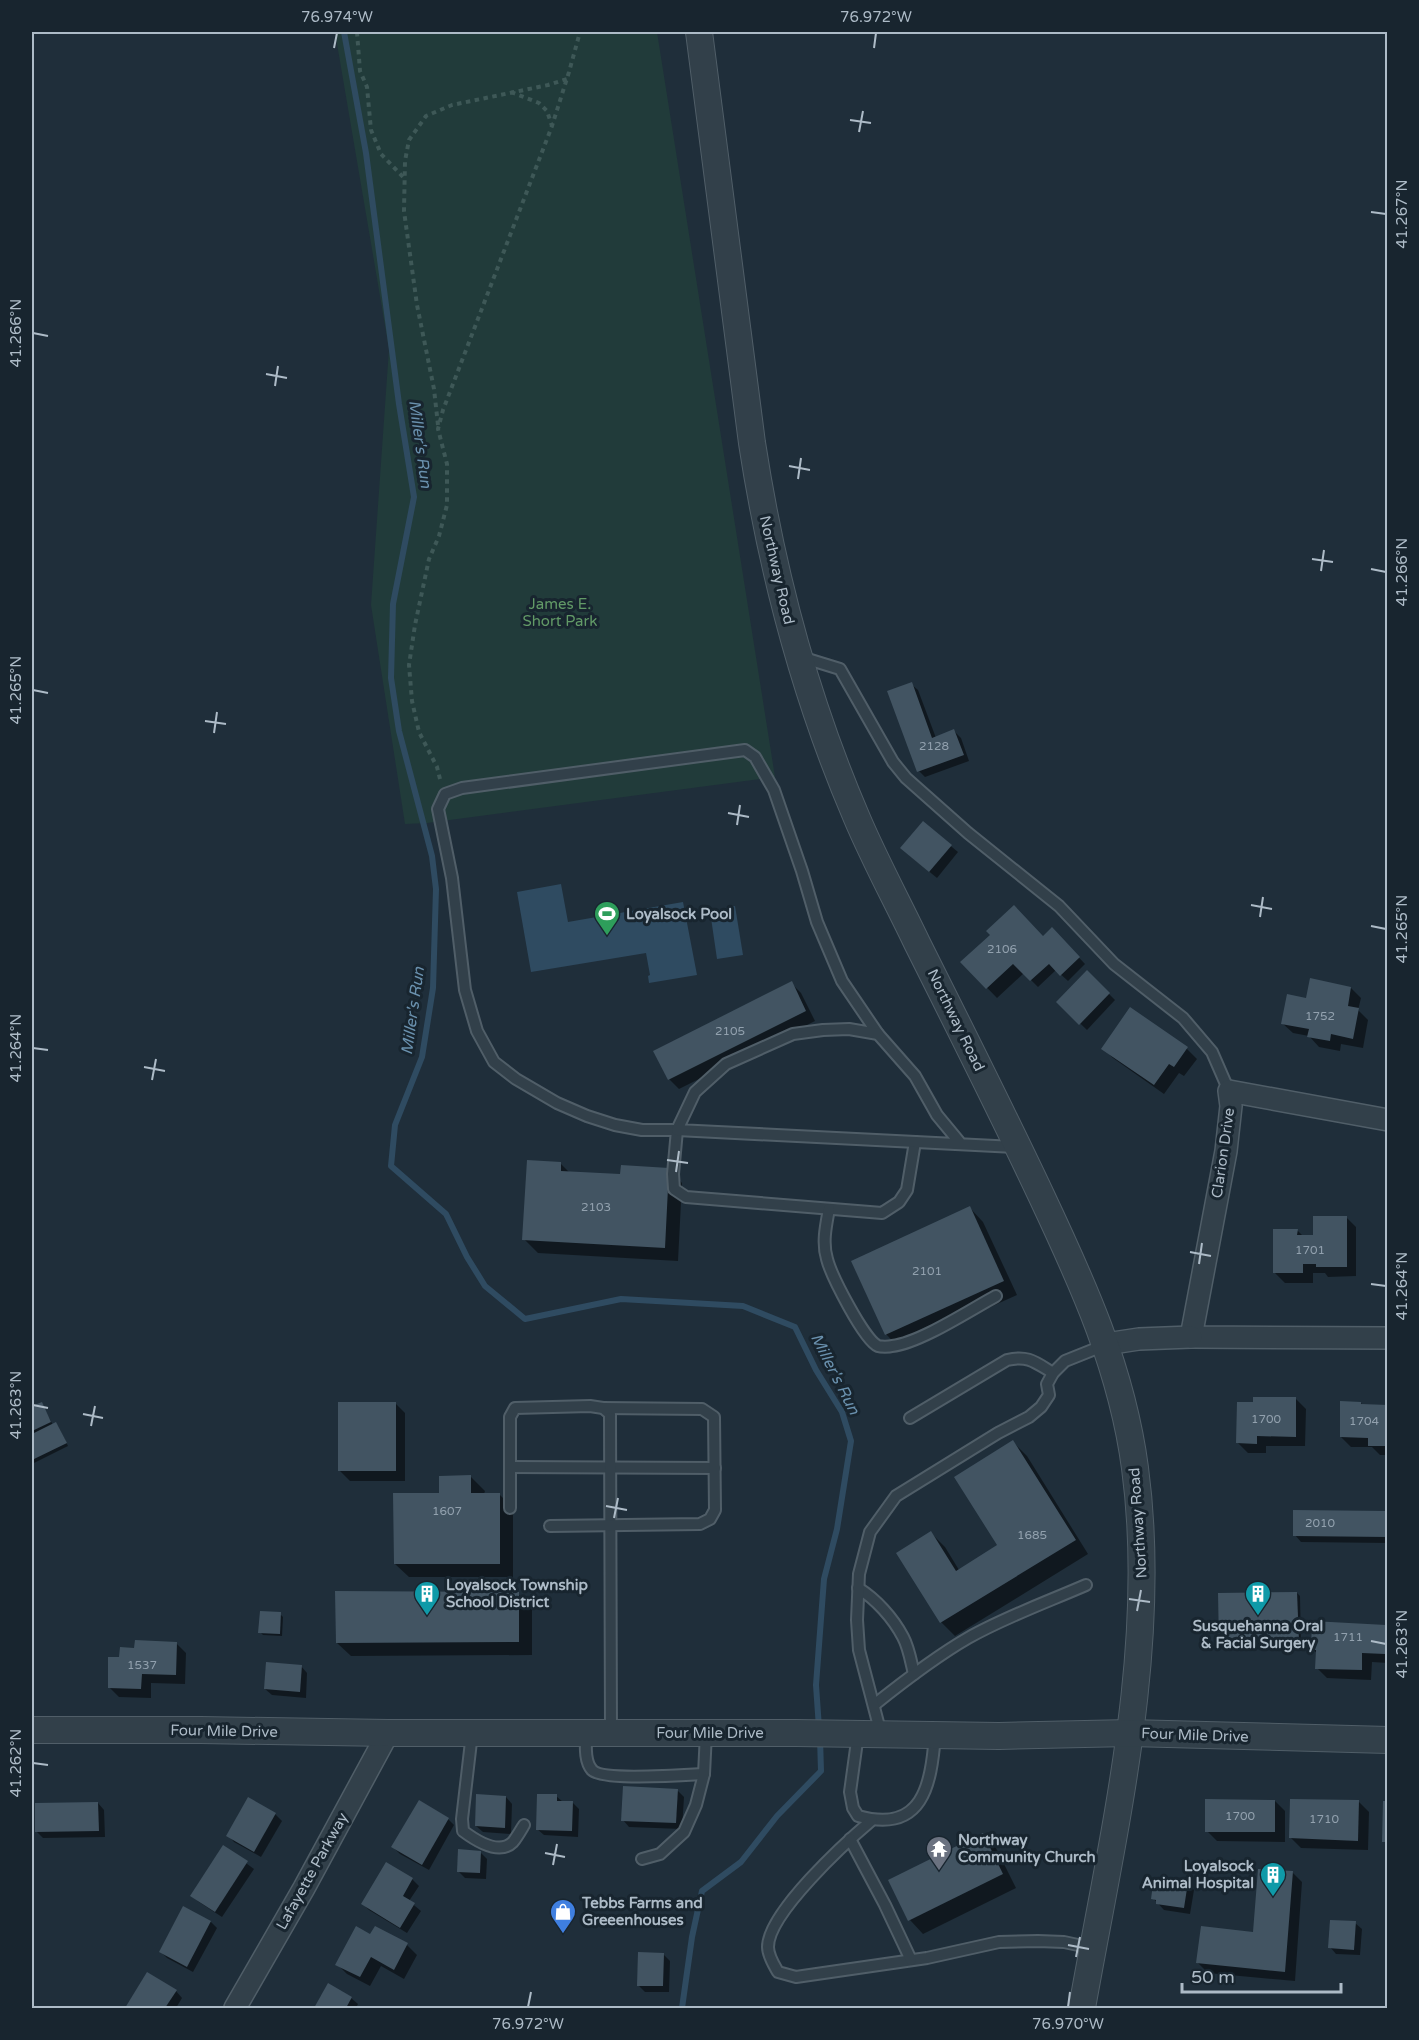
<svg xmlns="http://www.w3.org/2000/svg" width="1419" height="2040" viewBox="0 0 1419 2040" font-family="'Varela Round',sans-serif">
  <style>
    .green { fill: #213b3a }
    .water { fill: #2f4b61 }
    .shadow { fill: #0007 }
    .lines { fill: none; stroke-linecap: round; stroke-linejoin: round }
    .stream { stroke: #2f4b61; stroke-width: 6 }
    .building { fill: #425462 }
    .service-casing { stroke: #505e68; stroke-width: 14 }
    .minor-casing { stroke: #505e68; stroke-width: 24 }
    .tertiary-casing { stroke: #505e68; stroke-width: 28 }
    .path { stroke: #3e5857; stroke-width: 4; stroke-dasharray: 4.5 4.5; stroke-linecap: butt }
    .service { stroke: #32404a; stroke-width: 10 }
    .minor { stroke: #32404a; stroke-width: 21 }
    .tertiary { stroke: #32404a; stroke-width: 26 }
    .ticks { fill: none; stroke: #adbbc7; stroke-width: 2 }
    .labels { text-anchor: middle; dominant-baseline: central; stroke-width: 6; stroke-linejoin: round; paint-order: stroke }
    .number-label { font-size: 12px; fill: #92a1ae }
    .street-label { font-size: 15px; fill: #adbbc7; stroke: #18252f }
    .park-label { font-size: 15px; fill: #629a67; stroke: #18252f }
    .poi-label { font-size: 15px; font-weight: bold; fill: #adbbc7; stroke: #18252f; text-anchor: start }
    .water-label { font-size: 16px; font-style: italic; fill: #6a91ae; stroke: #18252f }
    .neatline { fill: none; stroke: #adbbc7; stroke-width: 2 }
    .ticks-label { font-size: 15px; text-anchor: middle; fill: #adbbc7 }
  </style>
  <rect width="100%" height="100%" fill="#1f2e3a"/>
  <polygon class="green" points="335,32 657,32 775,777 427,823 405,824 371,605 389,349"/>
  <g class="water">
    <polygon points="561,884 568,922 683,902 697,975 649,983 648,976 650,975 646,953 531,972 517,892"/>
    <polygon points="735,906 743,955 717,959 710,911"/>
  </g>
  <g class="shadow">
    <polygon points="911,684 918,690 936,738 954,731 961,738 969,761 925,777 919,771"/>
    <polygon points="923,823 958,852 937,878 909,855"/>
    <polygon points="1052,929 1085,964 1068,981 1056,970 1038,987 1024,973 997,998 962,962 1043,938"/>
    <polygon points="1087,972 1115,1000 1087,1030 1058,1002"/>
    <polygon points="791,983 801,993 815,1021 679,1089 669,1079"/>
    <polygon points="1351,988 1361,998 1358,1010 1368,1020 1363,1048 1341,1044 1340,1051 1319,1047 1309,1036 1293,1033 1282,1023 1308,1000"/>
    <polygon points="1103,1048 1187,1049 1197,1059 1184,1076 1179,1073 1164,1094 1113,1058"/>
    <polygon points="561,1164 570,1173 622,1175 669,1169 682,1183 678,1261 538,1253 524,1239"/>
    <polygon points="970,1208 983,1222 1017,1295 899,1348 886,1334"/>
    <polygon points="1346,1217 1356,1227 1356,1276 1328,1277 1325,1273 1313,1273 1313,1283 1285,1283 1275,1273 1297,1230 1304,1237 1315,1237"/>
    <polygon points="1296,1399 1306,1409 1305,1446 1266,1446 1266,1453 1248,1453 1238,1443"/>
    <polygon points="395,1403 405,1413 405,1481 350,1481 340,1471"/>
    <polygon points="1361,1403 1363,1406 1388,1406 1388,1455 1380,1455 1372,1447 1351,1447 1341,1437"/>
    <polygon points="41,1404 53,1425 56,1424 58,1426 68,1446 32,1464 32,1408"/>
    <polygon points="1013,1442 1027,1456 1088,1554 955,1636 941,1622 898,1553 931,1533 945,1547 959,1570 999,1546"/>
    <polygon points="471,1477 485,1491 484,1494 499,1494 513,1508 513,1577 409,1577 395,1564 441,1494"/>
    <polygon points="1388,1512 1388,1543 1301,1542 1295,1535"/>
    <polygon points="1297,1593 1300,1596 1301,1643 1223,1645 1220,1642"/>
    <polygon points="518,1594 532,1608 532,1655 351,1656 337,1643"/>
    <polygon points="280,1614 283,1617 282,1636 263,1635 260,1632"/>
    <polygon points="1385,1626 1388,1628 1388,1663 1372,1662 1371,1680 1327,1678 1317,1668 1318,1654 1312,1649"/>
    <polygon points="176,1643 186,1653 185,1684 151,1683 151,1698 119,1697 109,1687 121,1659 136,1649"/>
    <polygon points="301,1666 307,1673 306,1698 272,1695 265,1689"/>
    <polygon points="677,1790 684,1797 682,1829 629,1827 623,1820"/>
    <polygon points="556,1796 563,1802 573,1803 579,1809 578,1837 544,1835 537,1829"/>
    <polygon points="506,1797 512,1804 511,1834 483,1832 476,1826"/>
    <polygon points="1275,1801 1285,1811 1285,1842 1217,1841 1207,1831"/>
    <polygon points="1359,1802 1369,1812 1368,1850 1301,1848 1291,1838"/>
    <polygon points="98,1803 104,1810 105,1837 43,1838 37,1832"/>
    <polygon points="275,1814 282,1821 261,1857 234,1842 228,1835"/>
    <polygon points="448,1819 454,1825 429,1870 400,1854 393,1847"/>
    <polygon points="982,1834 996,1848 1016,1888 923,1934 910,1920 890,1881"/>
    <polygon points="224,1847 254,1869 222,1917 199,1902 192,1896"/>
    <polygon points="480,1852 487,1859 486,1879 465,1878 458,1871"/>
    <polygon points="387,1864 412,1879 419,1886 409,1901 421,1911 407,1933 369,1910 363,1904"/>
    <polygon points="1292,1872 1302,1882 1295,1981 1208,1973 1198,1963 1254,1934"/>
    <polygon points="1187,1883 1194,1890 1190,1914 1164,1910 1153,1898"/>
    <polygon points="184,1908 211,1922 217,1928 193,1972 167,1958 160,1951"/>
    <polygon points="1355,1923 1362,1929 1360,1955 1336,1954 1330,1947"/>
    <polygon points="407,1945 417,1955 404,1979 381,1966 370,1986 347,1974 337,1964"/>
    <polygon points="663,1954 670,1961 669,1992 645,1992 638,1985"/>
    <polygon points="148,1974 176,1991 182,1998 176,2008 127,2008"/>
    <polygon points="328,1985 351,1998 358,2004 356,2008 316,2008"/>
  </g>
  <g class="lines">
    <g class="stream">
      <polyline points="344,32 366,153 399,404 414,497 393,604 391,678 399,731 432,856 436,889 433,988 422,1057 395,1125 391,1166 446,1214 467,1257 485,1286 525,1319 621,1299 743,1306 795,1327 816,1370 842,1412 851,1441 837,1529 824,1579 816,1685 819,1728"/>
      <polyline points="682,2008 692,1937 702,1891 741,1862 777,1816 821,1771 820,1738"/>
    </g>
  </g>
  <g class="building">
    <polygon points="912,682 932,738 954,729 964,755 917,772 887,691"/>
    <polygon points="923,821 952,845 929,872 900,848"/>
    <polygon points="1014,905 1043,936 1052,927 1080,957 1060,976 1049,964 1030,981 1013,964 986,989 960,962 990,935 986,931"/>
    <polygon points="1087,970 1110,993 1079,1025 1056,1002"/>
    <polygon points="1310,978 1351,987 1348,1006 1359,1008 1353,1039 1331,1034 1330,1041 1307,1037 1309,1029 1281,1024 1287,994 1306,998"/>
    <polygon points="792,981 806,1011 668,1080 653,1051"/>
    <polygon points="1130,1007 1188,1047 1174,1067 1169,1064 1154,1085 1101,1049"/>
    <polygon points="527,1160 561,1162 561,1171 620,1174 621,1165 669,1168 665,1248 522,1240"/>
    <polygon points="970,1206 1004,1281 885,1335 851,1261"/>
    <polygon points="1313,1216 1347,1216 1347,1267 1316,1267 1316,1264 1303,1264 1303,1273 1273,1273 1273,1229 1298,1229 1297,1235 1313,1235"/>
    <polygon points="1253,1397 1296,1397 1296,1437 1257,1436 1257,1444 1236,1443 1237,1402 1253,1402"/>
    <polygon points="1340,1401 1361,1402 1361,1404 1388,1405 1388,1446 1368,1446 1368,1438 1340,1437"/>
    <polygon points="42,1402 51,1422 32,1431 32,1406"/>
    <rect x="338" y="1402" width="58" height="69"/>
    <polygon points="56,1422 67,1443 32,1460 32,1434"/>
    <polygon points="1013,1440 1076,1540 940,1623 896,1553 931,1531 956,1571 997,1545 954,1477"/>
    <polygon points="471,1475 471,1493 500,1493 500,1564 394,1564 393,1493 439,1493 439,1476"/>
    <polygon points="1293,1510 1388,1511 1388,1537 1293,1536"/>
    <polygon points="335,1591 519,1592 519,1642 336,1643"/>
    <polygon points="1297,1592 1299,1641 1219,1643 1218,1593"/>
    <polygon points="260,1611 281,1612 280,1634 258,1633"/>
    <polygon points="1312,1621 1386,1625 1385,1654 1362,1653 1362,1670 1315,1669 1316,1650 1311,1650"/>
    <polygon points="135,1640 177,1642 176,1675 142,1674 141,1689 108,1688 108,1657 119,1657 120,1647 134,1648"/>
    <polygon points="266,1662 302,1665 300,1692 264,1689"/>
    <polygon points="623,1786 678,1789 676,1823 621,1821"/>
    <polygon points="476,1794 506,1796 505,1828 475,1826"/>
    <polygon points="537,1794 557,1794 557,1801 573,1801 572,1831 536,1830"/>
    <polygon points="248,1797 276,1813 254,1852 226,1836"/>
    <polygon points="1205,1799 1275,1800 1275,1832 1205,1832"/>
    <polygon points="1290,1799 1359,1800 1358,1841 1289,1838"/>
    <polygon points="419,1800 449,1818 422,1865 391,1847"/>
    <polygon points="1383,1801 1388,1801 1388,1842 1382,1842"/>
    <polygon points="98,1802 99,1831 35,1832 35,1803"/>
    <polygon points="983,1833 1003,1874 908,1921 888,1880"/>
    <polygon points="223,1845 248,1861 215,1912 190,1896"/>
    <polygon points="458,1849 481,1851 480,1873 457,1872"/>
    <polygon points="386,1862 413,1878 403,1896 415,1903 400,1928 361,1904"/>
    <polygon points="1258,1869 1293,1871 1285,1972 1196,1963 1201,1926 1253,1932"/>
    <polygon points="1159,1878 1188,1882 1184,1908 1156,1904 1156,1900 1151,1899 1153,1884 1158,1884"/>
    <polygon points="183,1906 211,1921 187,1967 159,1952"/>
    <polygon points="1330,1920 1356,1921 1354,1950 1328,1948"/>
    <polygon points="356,1926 370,1934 375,1926 408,1943 394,1970 371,1957 360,1977 335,1965"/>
    <polygon points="638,1952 664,1953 663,1986 637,1986"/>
    <polygon points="147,1972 177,1990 165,2008 125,2008"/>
    <polygon points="328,1983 352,1997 346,2008 314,2008"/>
  </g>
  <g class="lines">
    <defs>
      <g id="service">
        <polyline points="801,657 840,669 893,762 906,778 968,833 1059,906 1114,964 1183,1018 1212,1052 1229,1091"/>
        <polyline points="878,1034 842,981 817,922 802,871 774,790 755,757 745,750 462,788 445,794 438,809 452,878 465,990 477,1031 494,1062 516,1079 557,1103 587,1116 615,1125 642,1130 677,1130 673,1174 674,1189 686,1197 882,1213 899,1202 907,1190 915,1142"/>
        <polyline points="961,1144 937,1115 915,1076 878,1034 849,1029 823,1030 793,1034 726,1064 695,1092 677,1130 1015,1147"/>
        <path d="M829,1209C826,1225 822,1243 827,1259C831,1275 864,1340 878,1346C881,1347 889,1347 892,1346C920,1343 970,1310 996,1296"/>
        <path d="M910,1418L1007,1360C1028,1355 1035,1362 1053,1373"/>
        <polyline points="510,1467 715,1468"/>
        <polyline points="510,1508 510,1417 515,1408 590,1406 603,1408 610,1414 611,1732"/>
        <polyline points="550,1526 700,1524 710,1519 715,1510 714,1417 702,1409 603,1408"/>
        <path d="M858,1588C876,1599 893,1618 903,1637C909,1648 911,1662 914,1674"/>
        <path d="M874,1705C904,1681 935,1657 968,1638C1005,1617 1047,1602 1086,1585"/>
        <path d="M472,1733L462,1819L463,1831C475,1840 499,1856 513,1842C517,1837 521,1830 524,1825"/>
        <path d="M586,1733C586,1744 584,1761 592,1770C602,1781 686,1775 704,1774"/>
        <path d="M858,1734L850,1792L853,1808L858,1816C923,1834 931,1785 935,1735"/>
        <polyline points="881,1734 859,1650 857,1620 859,1574 870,1532 896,1496 998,1433 1029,1417 1041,1407 1049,1395 1047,1384 1053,1373 1065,1361 1105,1345"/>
        <path d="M872,1820C846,1842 768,1913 768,1947C768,1956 774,1965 778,1972L796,1977L927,1958L999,1942L1038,1941L1064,1942L1092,1948"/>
        <polyline points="850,1839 885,1905 911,1960"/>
        <polyline points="642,1859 660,1854 684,1832 696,1805 704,1774 706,1733"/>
      </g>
      <g id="minor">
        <polyline points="1388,1120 1229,1091 1231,1106 1226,1151 1191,1337 1388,1338"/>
        <polyline points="1106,1344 1139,1339 1191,1337"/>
        <polyline points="235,2008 304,1888 388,1733"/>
      </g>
      <g id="tertiary">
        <path d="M699,32L752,443C772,573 804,695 856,816C874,859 897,901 917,943C959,1027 1001,1110 1041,1195C1083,1284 1122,1369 1135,1468C1159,1646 1113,1833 1082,2008"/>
        <polyline points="32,1730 201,1730 388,1733 796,1733 999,1736 1130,1733 1388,1740"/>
      </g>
    </defs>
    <use href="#service" class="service-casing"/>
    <use href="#minor" class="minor-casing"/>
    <use href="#tertiary" class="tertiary-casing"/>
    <g class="path">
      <polyline points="357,32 360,71 367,87 371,130 381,154 403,177"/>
      <polyline points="511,92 539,103 547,111 552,126"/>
      <polyline points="438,425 434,389 417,305 404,211 405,161 409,140 426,116 452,105 548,85 567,79"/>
      <polyline points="440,779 437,767 419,732 412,701 409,665 415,625 429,559 439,536 447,505 447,464 438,429 443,410 552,126 569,72 580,32"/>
    </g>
    <use href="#service" class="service"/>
    <use href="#minor" class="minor"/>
    <use href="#tertiary" class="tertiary"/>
  </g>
  <path class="ticks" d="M334,48L337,33M874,48L876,33M850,120L871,123M859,132L863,111M1371,212L1386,214M33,333L48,336M266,374L287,378M275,386L278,366M789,466L810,470M798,479L801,458M1312,559L1333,562M1371,569L1386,572M1321,571L1324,550M33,690L48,693M205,721L226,724M214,733L217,712M728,813L749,817M737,825L740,805M1251,905L1272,909M1260,917L1263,897M1371,926L1386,929M33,1048L48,1050M144,1067L165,1071M152,1080L156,1059M667,1160L688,1163M676,1172L679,1151M1190,1252L1211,1256M1199,1264L1202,1243M1371,1284L1386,1286M33,1405L48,1408M83,1414L103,1418M91,1426L95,1406M606,1506L627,1510M614,1518L618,1498M1129,1599L1150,1602M1137,1611L1141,1590M1371,1641L1386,1644M33,1763L48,1765M545,1853L565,1857M553,1865L557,1844M1068,1945L1089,1949M1076,1957L1080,1937M528,2007L531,1992M1068,2007L1070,1992"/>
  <defs>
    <symbol id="stadium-pin" viewBox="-11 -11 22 30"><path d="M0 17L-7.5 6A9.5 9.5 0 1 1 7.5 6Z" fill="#2e9e5b" stroke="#18252f"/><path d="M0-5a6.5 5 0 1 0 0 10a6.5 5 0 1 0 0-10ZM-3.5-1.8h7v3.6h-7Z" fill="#fff"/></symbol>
    <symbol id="building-pin" viewBox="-11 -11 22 30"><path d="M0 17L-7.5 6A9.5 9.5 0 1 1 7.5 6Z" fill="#0f9aa8" stroke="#18252f"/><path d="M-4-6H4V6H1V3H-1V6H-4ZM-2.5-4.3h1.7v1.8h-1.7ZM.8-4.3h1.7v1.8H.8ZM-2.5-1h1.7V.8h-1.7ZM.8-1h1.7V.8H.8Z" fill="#fff"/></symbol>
    <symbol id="temple-pin" viewBox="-11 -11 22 30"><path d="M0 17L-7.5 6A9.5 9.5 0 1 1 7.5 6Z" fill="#6b7280" stroke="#18252f"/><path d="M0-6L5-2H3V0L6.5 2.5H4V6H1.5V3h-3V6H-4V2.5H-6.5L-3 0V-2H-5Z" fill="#fff"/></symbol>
    <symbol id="shop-pin" viewBox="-11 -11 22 30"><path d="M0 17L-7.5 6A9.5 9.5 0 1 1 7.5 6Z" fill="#3f7fe0" stroke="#18252f"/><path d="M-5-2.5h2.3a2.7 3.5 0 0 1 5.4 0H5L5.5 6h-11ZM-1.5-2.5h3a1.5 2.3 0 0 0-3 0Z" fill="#fff"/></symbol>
  </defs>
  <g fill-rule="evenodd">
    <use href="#stadium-pin" x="592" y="899" width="30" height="40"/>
    <use href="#building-pin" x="412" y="1579" width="30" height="40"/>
    <use href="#building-pin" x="1243" y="1579" width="30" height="40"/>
    <use href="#temple-pin" x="924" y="1834" width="30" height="40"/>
    <use href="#building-pin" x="1258" y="1860" width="30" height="40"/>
    <use href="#shop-pin" x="548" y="1897" width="30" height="40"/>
  </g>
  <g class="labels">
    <g class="number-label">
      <text x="934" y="746">2128</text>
      <text x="1002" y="949">2106</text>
      <text x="1320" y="1016">1752</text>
      <text x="730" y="1031">2105</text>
      <text x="596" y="1207">2103</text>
      <text x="1310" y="1250">1701</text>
      <text x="927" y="1271">2101</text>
      <text x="1266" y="1419">1700</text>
      <text x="1364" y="1421">1704</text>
      <text x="447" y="1511">1607</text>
      <text x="1320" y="1523">2010</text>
      <text x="1032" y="1535">1685</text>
      <text x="1348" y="1637">1711</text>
      <text x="142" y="1665">1537</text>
      <text x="1240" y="1816">1700</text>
      <text x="1324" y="1819">1710</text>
    </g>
    <g class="street-label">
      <text transform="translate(777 570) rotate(77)">Northway Road</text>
      <text transform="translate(956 1020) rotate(64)">Northway Road</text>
      <text transform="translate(1223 1153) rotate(-82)">Clarion Drive</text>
      <text transform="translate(1138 1523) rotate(-94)">Northway Road</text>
      <text transform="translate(224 1731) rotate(1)">Four Mile Drive</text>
      <text x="710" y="1733">Four Mile Drive</text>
      <text transform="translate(1195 1735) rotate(2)">Four Mile Drive</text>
      <text transform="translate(312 1871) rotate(-61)">Lafayette Parkway</text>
    </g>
    <g class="park-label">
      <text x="560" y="604">James E.<tspan x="560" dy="17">Short Park</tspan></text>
    </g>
    <g class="poi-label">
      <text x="626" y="914">Loyalsock Pool</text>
      <text x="446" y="1585">Loyalsock Township<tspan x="446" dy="17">School District</tspan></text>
      <text x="1258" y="1626" text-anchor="middle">Susquehanna Oral<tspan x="1258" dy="17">&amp; Facial Surgery</tspan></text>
      <text x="958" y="1840">Northway<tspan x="958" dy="17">Community Church</tspan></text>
      <text x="1254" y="1866" text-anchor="end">Loyalsock<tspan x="1254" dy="17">Animal Hospital</tspan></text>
      <text x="582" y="1903">Tebbs Farms and<tspan x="582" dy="17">Greeenhouses</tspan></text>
    </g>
    <g class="water-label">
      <text transform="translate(420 444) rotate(82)">Miller's Run</text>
      <text transform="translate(413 1011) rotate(-82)">Miller's Run</text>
      <text transform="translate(835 1374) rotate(63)">Miller's Run</text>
    </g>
  </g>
  <rect width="1419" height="2040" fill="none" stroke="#18252f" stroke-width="66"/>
  <path d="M1182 1983v9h159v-9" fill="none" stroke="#adbbc7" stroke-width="3"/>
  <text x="1191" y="1983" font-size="18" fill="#adbbc7" stroke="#18252f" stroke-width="4.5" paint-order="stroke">50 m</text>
  <rect x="33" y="33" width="1353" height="1974" class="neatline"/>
  <g class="ticks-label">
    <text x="337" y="22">76.974°W</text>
    <text x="876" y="22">76.972°W</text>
    <text transform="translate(1402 214) rotate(-90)" y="5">41.267°N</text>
    <text transform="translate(16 333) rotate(-90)" y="5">41.266°N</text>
    <text transform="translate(1402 572) rotate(-90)" y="5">41.266°N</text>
    <text transform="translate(16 690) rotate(-90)" y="5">41.265°N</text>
    <text transform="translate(1402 929) rotate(-90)" y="5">41.265°N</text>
    <text transform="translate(16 1048) rotate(-90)" y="5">41.264°N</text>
    <text transform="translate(1402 1286) rotate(-90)" y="5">41.264°N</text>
    <text transform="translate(16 1405) rotate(-90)" y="5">41.263°N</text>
    <text transform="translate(1402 1644) rotate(-90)" y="5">41.263°N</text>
    <text transform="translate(16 1763) rotate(-90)" y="5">41.262°N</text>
    <text x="528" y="2029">76.972°W</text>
    <text x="1068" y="2029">76.970°W</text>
  </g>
</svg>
